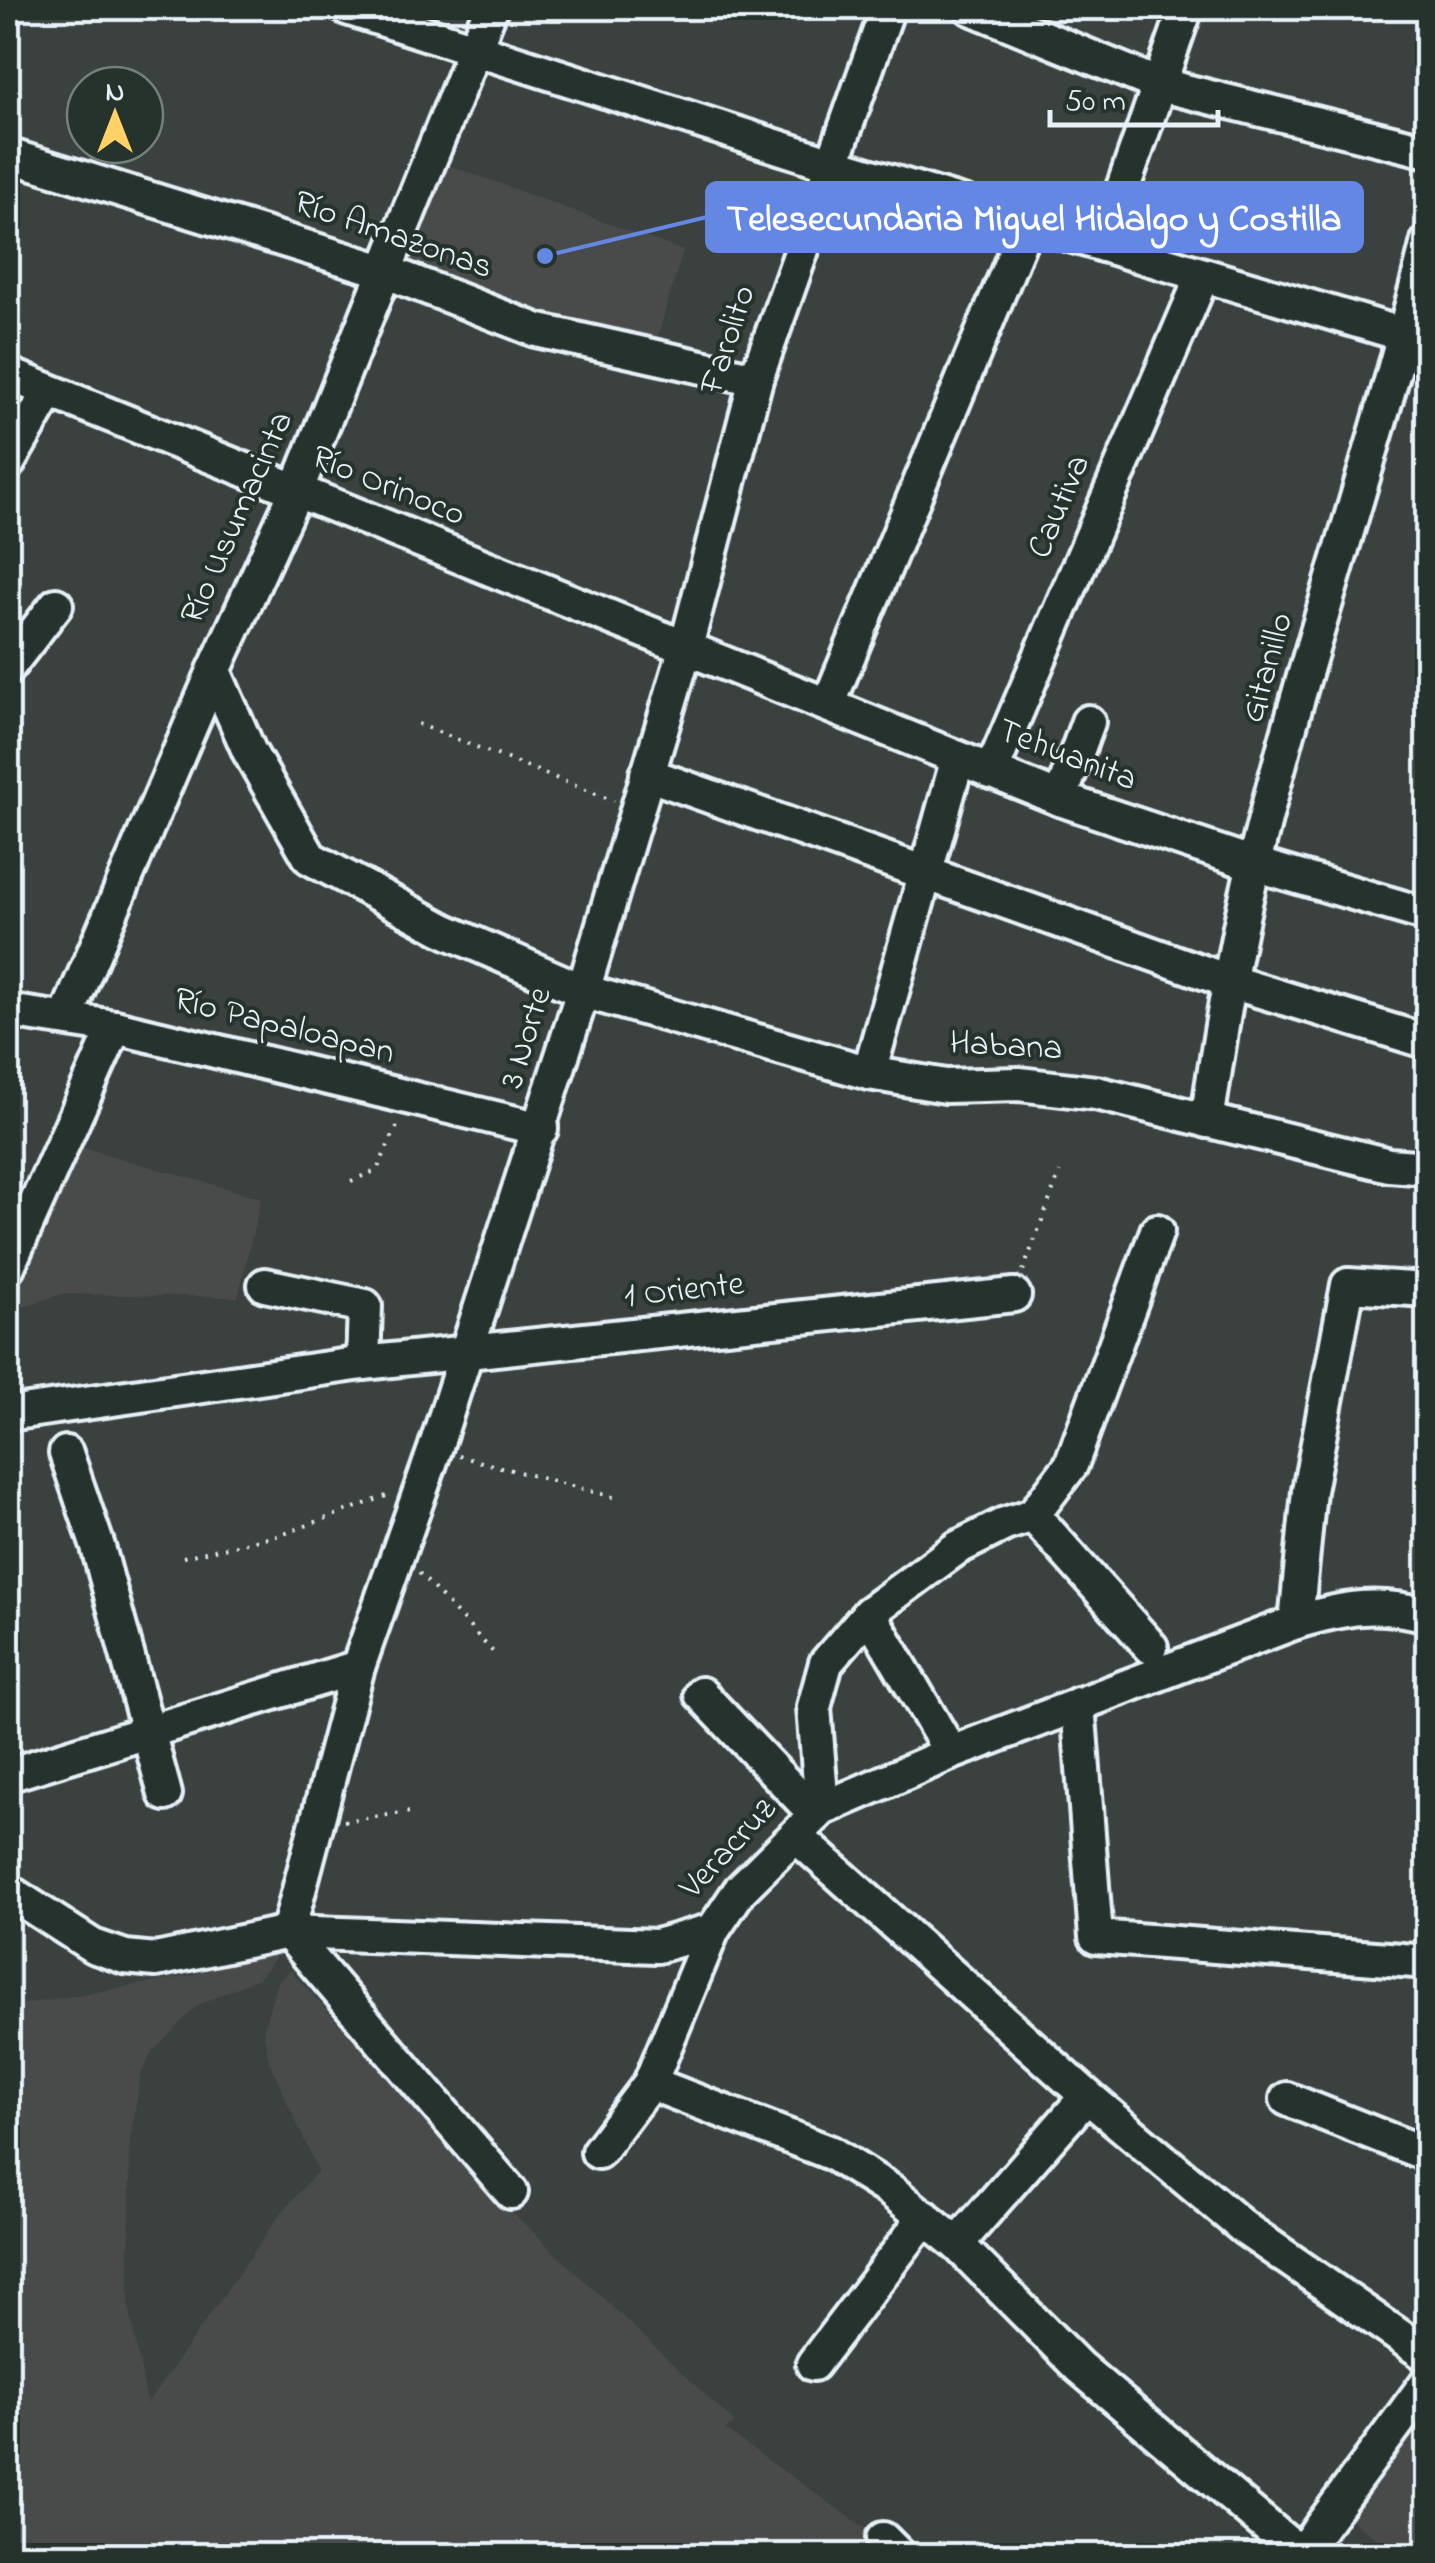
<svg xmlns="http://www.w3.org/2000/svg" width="1435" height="2563" viewBox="0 0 1435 2563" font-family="'Indie Flower',sans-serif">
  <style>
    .built { fill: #4a4b4c }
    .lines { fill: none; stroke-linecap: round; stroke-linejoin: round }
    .minor-casing { stroke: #e8f1f8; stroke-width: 40 }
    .path { stroke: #e8f1f8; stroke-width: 4; stroke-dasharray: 2.5 8; stroke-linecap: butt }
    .minor { stroke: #26332d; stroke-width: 32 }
    .labels { text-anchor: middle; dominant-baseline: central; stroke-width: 8; stroke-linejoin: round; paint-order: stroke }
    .street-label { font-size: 35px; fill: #e8f1f8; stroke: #26332d }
    .leader { fill: none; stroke: #6487e3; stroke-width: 4 }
    .callout-dot { fill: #6487e3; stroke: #26332d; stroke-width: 4 }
    .callout { fill: #6487e3; stroke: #6487e3; stroke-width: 4 }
    .callout-label { font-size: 38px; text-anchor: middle; font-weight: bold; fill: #fff }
  </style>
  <rect width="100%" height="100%" fill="#3b413f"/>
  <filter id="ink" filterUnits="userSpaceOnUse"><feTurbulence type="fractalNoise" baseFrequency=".01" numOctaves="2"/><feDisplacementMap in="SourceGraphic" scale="20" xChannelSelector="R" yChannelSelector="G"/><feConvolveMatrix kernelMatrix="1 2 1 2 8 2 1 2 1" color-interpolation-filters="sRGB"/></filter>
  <g filter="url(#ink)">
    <g class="built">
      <polygon points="443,163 683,251 657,339 534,309 406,261"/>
      <polygon points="70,1144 261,1198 238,1297 61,1294 8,1312 8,1298"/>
      <polygon points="274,1947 277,1956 258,1978 198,2005 152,2052 141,2074 130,2140 129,2305 147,2404 278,2217 318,2171 269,2061 263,2030 277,1982 290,1970 494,2195 735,2423 725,2430 874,2534 890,2555 8,2555 8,2007 189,1976"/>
      <polygon points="1427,2403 1427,2555 1399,2555 1347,2517"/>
    </g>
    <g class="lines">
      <defs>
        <g id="minor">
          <polyline points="347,8 832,164 1428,342"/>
          <polyline points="971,8 1157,84 1428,151"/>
          <polyline points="8,155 387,272 536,330 756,379"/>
          <polyline points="1103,245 1186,8"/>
          <polyline points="8,374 1060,799 1254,864 1428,915"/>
          <polyline points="8,463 49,392"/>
          <polyline points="8,667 56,605"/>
          <polyline points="214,671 249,751 310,858 446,931 583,991 869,1073 946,1086 1019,1084 1096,1093 1389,1165 1428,1168"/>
          <polyline points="829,703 1028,222"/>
          <polyline points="991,772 1203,275"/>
          <polyline points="647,774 1228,981 1428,1042"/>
          <polyline points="1060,799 1088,722"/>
          <polyline points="8,1011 115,1027 541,1129"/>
          <polyline points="66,1018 214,671 295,494 491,8"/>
          <polyline points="869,1073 958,758"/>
          <path d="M1207,1121C1220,1036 1233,952 1253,868C1303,657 1377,452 1428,241"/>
          <polyline points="8,1266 115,1027"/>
          <polyline points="265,1285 365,1306 363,1363"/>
          <polyline points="8,1414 363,1363 1014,1295"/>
          <polyline points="66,1453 98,1547 165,1794"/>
          <polyline points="1033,1515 1151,1647"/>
          <polyline points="869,1613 951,1753"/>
          <polyline points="1296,1622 1309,1491 1348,1285 1428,1290"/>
          <polyline points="701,1694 816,1815"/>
          <polyline points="1078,1704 1096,1937 1428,1962"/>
          <polyline points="8,1775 358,1667"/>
          <polyline points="822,1809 814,1707 826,1663 869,1613 957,1548 1005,1524 1033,1515 1071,1465 1157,1231"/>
          <polyline points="796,1836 1087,2096 1244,2228 1428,2356"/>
          <path d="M8,1891L93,1946L125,1957L156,1960L288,1932L657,1946L713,1930L740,1890L822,1809L951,1753L1296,1622C1346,1607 1376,1602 1428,1615"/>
          <polyline points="650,2083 831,2153 890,2190 957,2244 1079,2367 1300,2554"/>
          <polyline points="1287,2099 1428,2155"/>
          <polyline points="598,2152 650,2083 713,1930"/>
          <polyline points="511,2192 288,1932 358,1667 435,1449 583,991 686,647 756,379 888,8"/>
          <polyline points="957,2244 1087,2096"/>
          <polyline points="813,2364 925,2217"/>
          <polyline points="883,2539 900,2556"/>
          <polyline points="1299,2556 1428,2381"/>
        </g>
      </defs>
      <use href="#minor" class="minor-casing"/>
      <g class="path">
        <polyline points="418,724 614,801"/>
        <polyline points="351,1181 377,1170 398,1124"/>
        <polyline points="1023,1271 1060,1172"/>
        <polyline points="459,1456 617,1498"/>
        <polyline points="183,1557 281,1535 389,1495"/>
        <polyline points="419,1573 494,1653"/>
        <polyline points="344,1821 410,1812"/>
      </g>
      <use href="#minor" class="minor"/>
    </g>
  </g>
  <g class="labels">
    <g class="street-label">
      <text transform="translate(393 236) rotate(19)">Río Amazonas</text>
      <text transform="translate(729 340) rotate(-72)">Farolito</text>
      <text transform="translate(388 487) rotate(22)">Río Orinoco</text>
      <text transform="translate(1060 507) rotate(-67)">Cautiva</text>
      <text transform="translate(238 518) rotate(-66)">Río Usumacinta</text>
      <text transform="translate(1268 668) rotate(-74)">Gitanillo</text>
      <text transform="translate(1067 756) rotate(21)">Tehuanita</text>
      <text transform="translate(284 1027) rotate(14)">Río Papaloapan</text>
      <text transform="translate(527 1038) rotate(-73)">3 Norte</text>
      <text transform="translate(1006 1047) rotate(3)">Habana</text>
      <text transform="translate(684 1291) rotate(-6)">1 Oriente</text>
      <text transform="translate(729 1849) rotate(-47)">Veracruz</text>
    </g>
  </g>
  <path class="leader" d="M545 256L707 217"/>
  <circle class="callout-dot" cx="545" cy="256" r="10"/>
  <rect class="callout" x="707" y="183" width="655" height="68" rx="10"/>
  <g class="callout-label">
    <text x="1034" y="230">Telesecundaria Miguel Hidalgo y Costilla</text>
  </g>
  <rect width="1435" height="2563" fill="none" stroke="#26332d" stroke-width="40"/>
  <rect x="20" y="20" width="1395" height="2523" fill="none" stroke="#e8f1f8" stroke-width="4" filter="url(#ink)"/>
  <g transform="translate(115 115)"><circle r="48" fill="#26332d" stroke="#747f7e" stroke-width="2.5"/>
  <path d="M0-8L18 38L0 25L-18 38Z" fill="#ffd166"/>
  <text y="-15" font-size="28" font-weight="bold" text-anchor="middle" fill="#e8f1f8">N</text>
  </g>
  <path d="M1050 110v15h168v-15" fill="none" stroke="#e8f1f8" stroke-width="5"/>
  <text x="1065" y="110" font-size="30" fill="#e8f1f8" stroke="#26332d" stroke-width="8" paint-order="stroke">50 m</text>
</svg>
